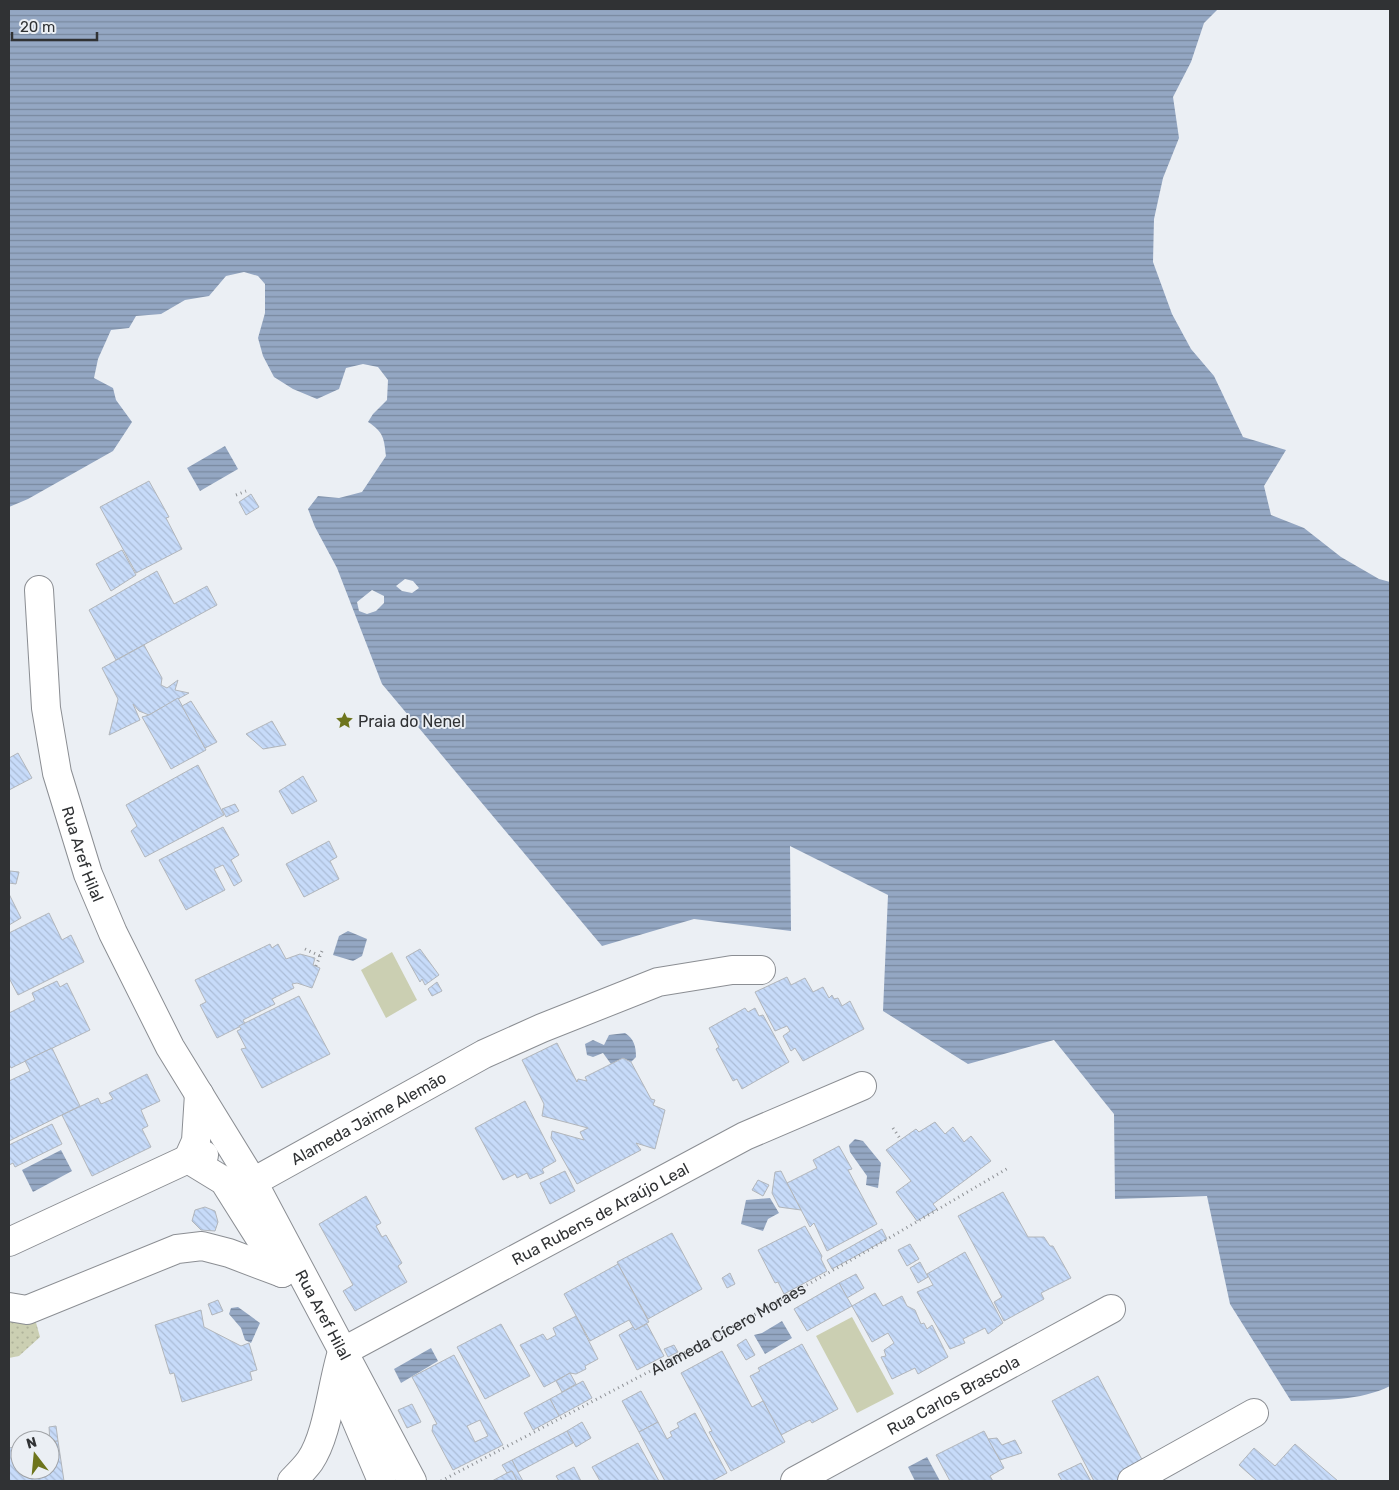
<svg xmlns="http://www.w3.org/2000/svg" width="1399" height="1490" viewBox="0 0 1399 1490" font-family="Rubik,sans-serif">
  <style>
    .green { fill: #cbcfb2 }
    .park { fill: url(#park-dots) }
    .water { fill: url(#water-rules); fill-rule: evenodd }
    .building { fill: url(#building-back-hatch); stroke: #b2b6bb; fill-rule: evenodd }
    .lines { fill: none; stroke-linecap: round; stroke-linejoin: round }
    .minor-casing { stroke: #8b8e93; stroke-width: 30 }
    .path { stroke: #8e9195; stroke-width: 3; stroke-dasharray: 1 4; stroke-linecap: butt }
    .minor { stroke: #fff; stroke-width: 28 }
    .labels { text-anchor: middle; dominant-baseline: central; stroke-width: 4; stroke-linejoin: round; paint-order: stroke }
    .poi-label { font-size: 16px; fill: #303234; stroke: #ebeff4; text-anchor: start }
    .street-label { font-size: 16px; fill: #303234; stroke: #ebeff4 }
  </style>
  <defs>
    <pattern id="park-dots" width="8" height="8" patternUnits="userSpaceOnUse" patternTransform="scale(1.25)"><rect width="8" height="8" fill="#cbcfb2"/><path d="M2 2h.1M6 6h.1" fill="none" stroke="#afb29a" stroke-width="1.8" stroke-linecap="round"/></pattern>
    <pattern id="water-rules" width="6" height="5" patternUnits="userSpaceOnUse" patternTransform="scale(1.25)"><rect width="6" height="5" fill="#94a7c3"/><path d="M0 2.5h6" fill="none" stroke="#79899f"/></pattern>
    <pattern id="building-back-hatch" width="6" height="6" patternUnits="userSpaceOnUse" patternTransform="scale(1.25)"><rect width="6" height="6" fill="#c7dbf9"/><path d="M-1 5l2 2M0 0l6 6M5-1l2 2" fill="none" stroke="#abbcd6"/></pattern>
  </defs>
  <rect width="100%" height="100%" fill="#ebeff4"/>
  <g class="green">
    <polygon points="392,952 417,1000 386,1018 361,970"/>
    <polygon points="852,1317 894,1394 857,1413 816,1336"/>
  </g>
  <polygon class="park" points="9,1308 35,1319 40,1337 19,1356 9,1358"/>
  <g class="water">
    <path d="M9,9H1218L1204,23L1191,62L1173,97L1179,138L1163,178L1154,219L1153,262L1172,314L1191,349L1214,376L1243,437L1286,450L1264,486L1271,515L1304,528L1341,557L1379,579L1390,582V1386C1360,1401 1324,1400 1291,1401L1230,1304L1207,1196L1115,1199L1114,1114L1054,1040L968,1064L883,1011L888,895L790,846L791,931L694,919L602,946L382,684L337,568L315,527L308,509L318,496L339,498L362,492L386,456C384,439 384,432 368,422L373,414L387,400L388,380L378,367L363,364L346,368L339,389L317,399L293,389L274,377L263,356L258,338L265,313V284L258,276L244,272L226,276L209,296L185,300L161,314L136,316L129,328L111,330L98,359L94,378L113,388L116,400L132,422L113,451L28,499L9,507ZM405,579L413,581L419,588L412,593L402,591L396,586ZM372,590L384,596V603L376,611L367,614L359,611L357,602Z"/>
    <polygon points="225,446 238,469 200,491 187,468"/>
    <polygon points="348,931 367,939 362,956 353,961 333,955 339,936"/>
    <path d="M625,1033C634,1039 636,1046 636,1057L631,1062L623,1058L611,1064L603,1053L593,1057L587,1055L585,1044L593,1040L604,1045L609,1035Z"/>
    <polygon points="855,1139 863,1141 881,1163 878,1188 866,1185 867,1176 850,1152 849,1145"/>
    <polygon points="61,1150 72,1171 33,1192 22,1170"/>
    <polygon points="770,1198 779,1213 768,1219 763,1231 741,1224 746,1200"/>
    <polygon points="238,1307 260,1323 251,1343 245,1340 241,1328 229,1314 231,1308"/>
    <polygon points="782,1321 792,1338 765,1354 754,1335 762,1333"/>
    <polygon points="431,1348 438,1361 401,1383 394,1369"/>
    <polygon points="927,1457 940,1481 915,1481 908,1467"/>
  </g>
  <g class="building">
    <polygon points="149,481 169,517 166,518 182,549 136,573 100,507"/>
    <polygon points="251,494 259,507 246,515 239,502"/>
    <polygon points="122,550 136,575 111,591 96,564"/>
    <polygon points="157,571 174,604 207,586 217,605 116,660 89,610"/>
    <polygon points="144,645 162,678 161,685 167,688 178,680 175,690 189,693 149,715 139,711 133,704 140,720 109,735 118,699 102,668"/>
    <polygon points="178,698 206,750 171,769 142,717 149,715"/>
    <polygon points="191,701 217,742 205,748 182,706"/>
    <polygon points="272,721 286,745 263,749 246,734"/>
    <polygon points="18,753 32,778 9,790 9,758"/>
    <polygon points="198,765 224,815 145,857 131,831 137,826 126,805"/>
    <polygon points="303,776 317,801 292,814 279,791"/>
    <polygon points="235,804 239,811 226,817 222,809"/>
    <polygon points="223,827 239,855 231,860 242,881 234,886 223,865 214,869 225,890 186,910 159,860"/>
    <polygon points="329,841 337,857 330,861 339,879 304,897 286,864"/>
    <polygon points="10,871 19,872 16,884 9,883"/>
    <polygon points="9,894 21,918 9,925"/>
    <polygon points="49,913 62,940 71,935 84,962 18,995 9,978 9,933"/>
    <polygon points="270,944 272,948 278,944 286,959 300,954 315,958 313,965 320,968 312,988 297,983 292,984 294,988 272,999 275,1004 243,1020 245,1024 217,1038 200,1005 206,1002 195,980"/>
    <polygon points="420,949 439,975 425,985 422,979 420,982 406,957"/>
    <polygon points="787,977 791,985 805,978 813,992 823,987 829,998 832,995 834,999 838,998 842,1006 850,1001 864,1029 803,1061 795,1048 791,1051 783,1036 790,1031 787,1026 775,1031 755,992"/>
    <polygon points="57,981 60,987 67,983 90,1030 11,1068 9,1064 9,1013 35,1000 32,993"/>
    <polygon points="437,982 442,991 432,996 428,989"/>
    <polygon points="299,996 330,1054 262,1088 241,1049 246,1048 237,1031 241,1029 239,1026"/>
    <polygon points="745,1008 748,1012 755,1008 759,1016 763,1015 789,1062 742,1089 737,1079 733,1081 716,1049 719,1047 709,1028"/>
    <polygon points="557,1043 577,1082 578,1079 587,1081 585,1077 623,1058 631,1062 651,1099 655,1100 653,1105 665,1110 655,1149 636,1143 641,1150 577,1184 551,1138 552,1131 584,1140 580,1132 588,1128 542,1116 544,1104 522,1060"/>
    <polygon points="52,1048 80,1106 9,1141 9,1081 30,1071 25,1061"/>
    <polygon points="147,1074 160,1101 141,1110 148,1126 142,1129 151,1147 92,1176 62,1115 98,1098 101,1104 113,1099 109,1093"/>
    <polygon points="525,1101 556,1161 542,1169 544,1173 530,1179 527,1173 517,1178 515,1174 503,1180 475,1128"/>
    <polygon points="935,1122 945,1134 953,1127 964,1142 971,1136 991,1161 933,1204 937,1209 917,1221 896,1192 911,1181 886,1150 916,1129 919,1132"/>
    <polygon points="52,1124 62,1144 15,1167 13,1163 9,1165 9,1145"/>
    <polygon points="839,1146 852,1169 848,1170 877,1224 827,1251 814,1223 810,1227 787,1183 817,1168 813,1160"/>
    <polygon points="565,1171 575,1191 550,1204 540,1183"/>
    <polygon points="781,1171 787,1183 801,1210 779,1207 772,1193 775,1172"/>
    <polygon points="758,1180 769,1185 763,1196 752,1190"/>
    <polygon points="1003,1192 1028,1237 1044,1237 1050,1246 1053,1246 1071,1278 1041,1293 1044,1299 1004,1321 994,1302 1002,1297 958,1216"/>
    <polygon points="366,1196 381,1223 376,1226 382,1237 386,1235 402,1263 398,1266 407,1282 355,1311 343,1291 353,1285 319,1224"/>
    <polygon points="205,1207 215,1211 218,1222 215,1231 201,1230 192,1221 195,1210"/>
    <polygon points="805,1226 822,1256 821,1259 827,1271 784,1294 778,1282 775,1283 758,1250"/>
    <polygon points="882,1229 887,1239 832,1269 827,1260"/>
    <polygon points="672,1233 702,1289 648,1319 617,1262"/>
    <polygon points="910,1244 919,1259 907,1266 898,1250"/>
    <polygon points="965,1252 1003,1323 988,1334 985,1328 963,1339 965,1343 950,1349 917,1292 933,1285 927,1274"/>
    <polygon points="920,1262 928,1277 918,1283 910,1268"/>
    <polygon points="618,1264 649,1322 635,1330 629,1320 590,1341 564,1294"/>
    <polygon points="730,1273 735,1284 727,1288 722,1278"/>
    <polygon points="856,1274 864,1288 847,1298 839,1283"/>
    <polygon points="839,1283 852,1306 807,1331 794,1309"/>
    <polygon points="875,1293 883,1306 902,1296 907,1306 915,1310 921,1324 924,1323 927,1329 932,1325 948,1357 918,1374 915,1368 892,1379 881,1357 886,1356 884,1350 894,1343 888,1333 872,1342 852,1306"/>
    <polygon points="218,1300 223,1311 212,1315 208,1304"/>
    <polygon points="201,1310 204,1327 241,1346 249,1343 257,1370 250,1372 252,1380 182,1402 174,1373 170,1374 155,1325"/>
    <polygon points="576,1316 598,1359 585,1366 586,1369 576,1374 570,1373 544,1387 520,1345 543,1334 547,1340 556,1335 553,1328"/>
    <polygon points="501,1324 530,1376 485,1399 457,1347"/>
    <polygon points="647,1324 664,1356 637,1370 619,1335 633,1327 635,1330"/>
    <polygon points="746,1339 755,1355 746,1360 737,1345"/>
    <polygon points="802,1344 838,1409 812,1423 810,1420 781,1435 750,1376 760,1371 758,1368"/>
    <polygon points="674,1345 678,1352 668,1357 664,1349"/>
    <polygon points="722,1351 752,1407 763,1401 785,1442 731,1471 709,1432 712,1431 681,1373"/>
    <path d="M454,1355L503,1445L453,1470L432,1431L433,1425L437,1424L412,1377ZM480,1420L488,1436L475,1442L467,1426Z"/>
    <polygon points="570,1373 576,1384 562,1392 556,1381"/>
    <polygon points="1098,1376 1148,1471 1128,1481 1094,1481 1052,1401"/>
    <polygon points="583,1381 592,1398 559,1416 550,1399"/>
    <polygon points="641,1391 658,1422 639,1432 622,1401"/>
    <polygon points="550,1399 559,1416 533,1430 524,1413"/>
    <polygon points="412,1404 421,1422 407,1428 398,1410"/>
    <polygon points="695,1413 727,1473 712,1481 665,1481 639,1432 658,1422 667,1439 672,1436 670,1432 679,1427 677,1423"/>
    <polygon points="582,1422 591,1438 576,1447 567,1431"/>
    <polygon points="56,1426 58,1441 50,1442 49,1427"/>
    <polygon points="567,1431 573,1443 518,1472 512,1460"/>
    <polygon points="984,1431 1004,1468 990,1476 993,1481 950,1481 936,1455"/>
    <polygon points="997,1438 1002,1445 1015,1440 1022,1453 1000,1460 988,1439"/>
    <polygon points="58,1441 64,1481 9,1481 9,1448 20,1446 20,1470 50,1470 50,1442"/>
    <polygon points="638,1443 659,1481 600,1481 592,1467"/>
    <polygon points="1295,1444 1338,1481 1257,1481 1239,1465 1254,1448 1275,1466"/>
    <polygon points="512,1460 518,1472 523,1481 517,1481 512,1471 507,1473 502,1465"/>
    <polygon points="1081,1463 1091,1481 1062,1481 1058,1474"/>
    <polygon points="574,1467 581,1481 559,1481 556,1476"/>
    <polygon points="512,1471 517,1481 492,1481 507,1473"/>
  </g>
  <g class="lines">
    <defs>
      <g id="minor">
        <path id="s2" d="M39,590L46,708L57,773L88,874L113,933L170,1047L253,1182L412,1481"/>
        <polyline points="199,1094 196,1141 188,1159 224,1181 282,1273"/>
        <path id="s3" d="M253,1182L484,1054L542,1028L658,982L732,970H761"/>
        <polyline points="9,1242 188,1159 204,1155"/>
        <polyline points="9,1307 27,1310 177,1249 202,1246 229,1253 282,1273"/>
        <polyline points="340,1382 382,1481"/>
        <path id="s4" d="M292,1481C298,1475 305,1468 310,1461C328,1435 332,1383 342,1352L745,1136L862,1086"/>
        <path id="s5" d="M795,1481L1111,1309"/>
        <polyline points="1132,1481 1254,1413"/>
      </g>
    </defs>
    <use href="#minor" class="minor-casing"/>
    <g class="path">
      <polyline points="236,495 246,491"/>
      <polyline points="305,949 320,956"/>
      <polyline points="316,966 322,951"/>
      <polyline points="893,1128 901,1140"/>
      <path id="s1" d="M441,1481L715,1337L867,1251L1010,1167"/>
    </g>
    <use href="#minor" class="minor"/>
  </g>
  <defs>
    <symbol id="sight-bare" viewBox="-9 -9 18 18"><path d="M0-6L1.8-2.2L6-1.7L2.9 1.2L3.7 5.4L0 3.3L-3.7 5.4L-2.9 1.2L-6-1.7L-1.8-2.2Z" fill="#6e751d" stroke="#ebeff4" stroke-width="2.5" paint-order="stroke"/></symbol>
  </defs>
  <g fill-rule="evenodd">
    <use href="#sight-bare" x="332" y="708" width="25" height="25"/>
  </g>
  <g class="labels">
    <g class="poi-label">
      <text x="358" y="721">Praia do Nenel</text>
    </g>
    <g class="street-label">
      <text stroke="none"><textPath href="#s2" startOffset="269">Rua Aref Hilal</textPath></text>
      <text stroke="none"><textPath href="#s3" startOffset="132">Alameda Jaime Alemão</textPath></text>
      <text stroke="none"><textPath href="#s4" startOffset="434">Rua Rubens de Araújo Leal</textPath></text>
      <text stroke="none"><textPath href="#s2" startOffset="790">Rua Aref Hilal</textPath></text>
      <text stroke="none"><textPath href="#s1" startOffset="325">Alameda Cícero Moraes</textPath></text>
      <text stroke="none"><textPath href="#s5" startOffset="180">Rua Carlos Brascola</textPath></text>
    </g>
  </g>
  <rect width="1399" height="1490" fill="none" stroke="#303234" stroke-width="20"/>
  <g transform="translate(35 1455) rotate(344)"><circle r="24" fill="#ebeff4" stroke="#a0a3a7"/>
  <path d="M0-4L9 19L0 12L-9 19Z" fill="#6e751d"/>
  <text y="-8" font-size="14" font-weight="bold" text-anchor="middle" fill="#303234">N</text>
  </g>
  <path d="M12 32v8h85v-8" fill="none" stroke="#303234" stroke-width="2.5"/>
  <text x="20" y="32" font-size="15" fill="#303234" stroke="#ebeff4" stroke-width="4" paint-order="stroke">20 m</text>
</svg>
